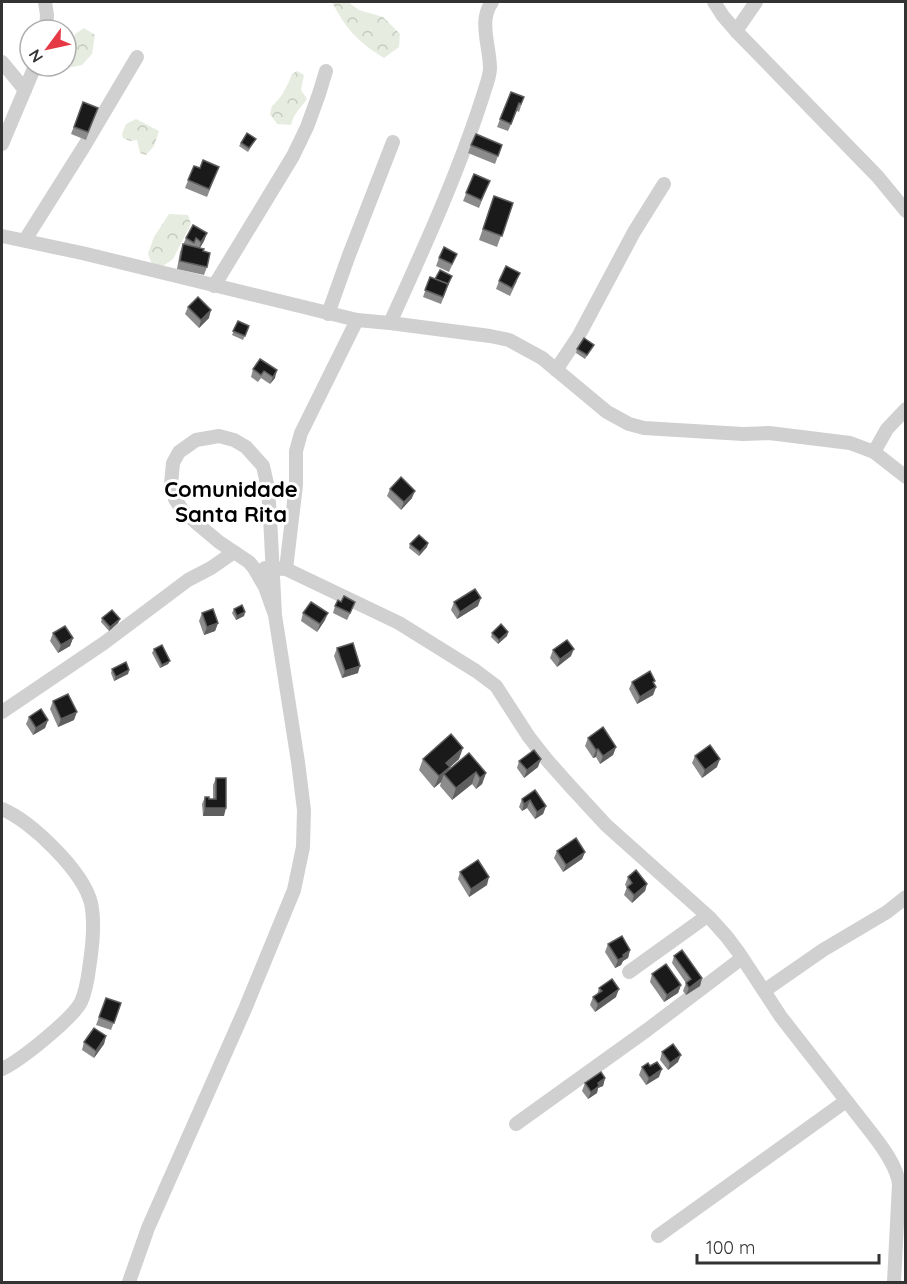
<svg xmlns="http://www.w3.org/2000/svg" width="907" height="1284" viewBox="0 0 907 1284" font-family="Quicksand,sans-serif">
  <style>
    .forest { fill: url(#forest-crowns) }
    .lines { fill: none; stroke-linecap: round; stroke-linejoin: round }
    .street { stroke: #d0d0d0; stroke-width: 14 }
    .wall { fill: #8c8c8c }
    .shaded-wall { fill: #5f5f5f }
    .building { fill: #1a1a1a; stroke: #5f5f5f; stroke-width: 1.5 }
    .labels { text-anchor: middle; dominant-baseline: central; stroke-width: 6; stroke-linejoin: round; paint-order: stroke }
    .quarter-label { font-size: 22px; font-weight: bold; fill: #000; stroke: #fff }
  </style>
  <defs>
    <pattern id="forest-crowns" width="20" height="18" patternUnits="userSpaceOnUse" patternTransform="scale(1.5)"><rect width="20" height="18" fill="#e6ecdf"/><path d="M2 6a3 3 0 1 1 6 0M12 15a3 3 0 1 1 6 0" fill="none" stroke="#c6cbc0"/></pattern>
  </defs>
  <rect width="100%" height="100%" fill="#fff"/>
  <g class="forest">
    <path d="M332,2H348L359,10L383,17L400,34L399,47L384,58C358,42 346,29 332,2Z"/>
    <polygon points="84,28 95,35 92,54 82,65 67,68 65,66 66,66 66,52 73,43 75,34"/>
    <path d="M297,71L304,75L301,90L307,99C300,109 294,113 291,125L277,124L270,114L272,106C281,99 288,85 292,74Z"/>
    <polygon points="136,119 159,131 154,146 146,155 140,153 137,140 130,141 123,138 122,134 126,124"/>
    <polygon points="169,214 188,215 191,224 173,259 163,266 152,264 148,254 154,237"/>
  </g>
  <g class="lines">
    <g class="street">
      <polyline points="45,2 47,15 46,30"/>
      <polyline points="714,2 723,16 736,31 878,177 906,211"/>
      <polyline points="736,31 756,2"/>
      <polyline points="2,62 25,90"/>
      <polyline points="2,144 35,66"/>
      <polyline points="2,236 82,253 357,320 390,323 490,336 509,340 542,358 607,412 629,424 644,428 743,434 769,433 850,443 874,452 887,429 906,409"/>
      <polyline points="25,240 83,148 137,57"/>
      <polyline points="214,286 293,156 307,127 319,94 326,71"/>
      <polyline points="328,314 349,255 393,142"/>
      <path d="M390,323C425,246 461,167 486,86C488,80 490,74 490,68C490,46 478,21 492,2"/>
      <polyline points="556,370 578,337 634,232 664,184"/>
      <polyline points="874,452 906,477"/>
      <path d="M265,568L286,569L399,623L476,671L496,686L529,737L547,760L571,787L606,825L710,918L727,937L739,953L781,1017L870,1131C881,1145 897,1166 899,1184L894,1282"/>
      <polyline points="286,569 296,485 296,451 301,433 357,320"/>
      <polyline points="2,712 104,643 188,580 211,568 234,552"/>
      <path d="M2,809C31,821 83,871 91,903C95,922 93,942 90,962C88,976 87,989 81,1002C72,1019 20,1061 2,1069"/>
      <polyline points="629,972 707,916"/>
      <polyline points="764,991 823,950 887,912 906,897"/>
      <polyline points="516,1124 647,1030 742,958"/>
      <polyline points="658,1236 846,1101"/>
      <polyline points="129,1282 148,1228 245,1009 294,890 303,847 304,810 298,762 275,615 270,517 268,488 263,466 246,447 234,440 219,436 196,440 179,452 173,463 171,484 175,499 183,511 200,526 219,542 249,562 254,568 265,587 275,615"/>
    </g>
  </g>
  <g class="wall">
    <polygon points="524,97 519,112 517,111 508,131 497,127 500,119"/>
    <polygon points="83,102 98,108 86,140 71,134"/>
    <polygon points="256,139 248,152 239,146 241,143"/>
    <polygon points="471,145 502,145 495,164 468,153"/>
    <polygon points="194,166 216,175 207,197 185,188"/>
    <polygon points="474,174 487,188 479,208 463,201"/>
    <polygon points="494,196 513,203 497,247 479,240"/>
    <polygon points="207,233 204,241 200,248 203,251 207,267 204,275 177,269 180,252 186,238"/>
    <polygon points="457,254 449,272 436,266 439,258"/>
    <polygon points="452,276 441,304 423,297 430,277 435,279"/>
    <polygon points="499,281 517,281 510,296 496,289"/>
    <polygon points="188,307 209,318 199,328 185,314"/>
    <polygon points="238,321 249,326 243,340 232,335"/>
    <polygon points="592,348 585,359 576,353 577,349"/>
    <polygon points="260,359 275,378 270,384 261,378 258,382 251,377 253,369"/>
    <polygon points="390,489 412,498 401,510 387,496"/>
    <polygon points="428,543 427,547 419,556 409,548 410,544"/>
    <polygon points="454,602 478,606 457,619 451,610"/>
    <polygon points="335,606 352,610 347,620 333,613"/>
    <polygon points="234,609 245,612 244,616 236,620 232,613"/>
    <polygon points="202,613 218,623 215,631 204,635 199,621"/>
    <polygon points="303,613 325,620 317,632 301,621"/>
    <polygon points="102,618 120,619 118,623 109,631 101,622"/>
    <polygon points="508,632 507,636 498,644 491,637 492,633"/>
    <polygon points="53,633 73,638 70,646 58,653 50,641"/>
    <polygon points="337,648 358,673 342,678 334,656"/>
    <polygon points="154,649 170,661 168,664 160,668 152,653"/>
    <polygon points="553,650 571,656 557,667 550,658"/>
    <polygon points="112,669 129,670 128,674 114,681 111,673"/>
    <polygon points="632,682 656,687 653,695 637,704 629,689"/>
    <polygon points="53,701 74,720 58,727 50,709"/>
    <polygon points="29,717 48,720 45,728 33,735 26,724"/>
    <polygon points="588,738 616,747 613,755 600,764 596,757 593,758 585,746"/>
    <polygon points="695,756 717,767 702,778 692,763"/>
    <polygon points="423,759 459,759 449,768 448,771 486,773 482,784 476,789 472,784 452,800 440,786 441,782 434,788 419,770"/>
    <polygon points="519,761 538,767 524,778 517,768"/>
    <polygon points="216,778 224,816 203,816 202,804 205,797 209,799 213,799 213,785"/>
    <polygon points="535,790 546,806 543,814 535,819 527,808 522,811 519,807 522,799"/>
    <polygon points="557,851 585,852 582,859 563,872 554,858"/>
    <polygon points="460,872 487,885 469,897 458,879"/>
    <polygon points="628,877 647,884 645,891 632,903 624,895 627,887 625,885"/>
    <polygon points="608,944 630,950 628,958 623,961 621,965 615,968 605,952"/>
    <polygon points="674,956 702,978 700,986 686,995 683,991 686,983 672,963"/>
    <polygon points="652,974 681,985 678,993 664,1002 650,982"/>
    <polygon points="599,988 616,997 595,1012 590,1005 593,997 597,995"/>
    <polygon points="106,998 121,1003 111,1030 96,1025"/>
    <polygon points="106,1036 104,1044 94,1058 82,1050 84,1042"/>
    <polygon points="662,1052 678,1062 668,1070 660,1060"/>
    <polygon points="642,1067 659,1077 646,1085 639,1075"/>
    <polygon points="605,1078 603,1086 598,1088 597,1093 588,1099 582,1091 585,1083"/>
  </g>
  <g class="shaded-wall">
    <polygon points="207,233 204,241 199,249 201,242"/>
    <polygon points="211,310 209,318 199,328 201,320"/>
    <polygon points="277,370 275,378 270,384 273,377"/>
    <polygon points="415,491 412,498 401,510 404,502"/>
    <polygon points="428,543 427,547 419,556 420,552"/>
    <polygon points="481,598 478,606 457,619 460,612"/>
    <polygon points="245,612 244,616 236,620 237,616"/>
    <polygon points="328,613 325,620 317,632 320,624"/>
    <polygon points="120,619 118,623 109,631 110,627"/>
    <polygon points="218,623 215,631 204,635 207,627"/>
    <polygon points="508,632 507,636 498,644 499,640"/>
    <polygon points="73,638 70,646 58,653 61,645"/>
    <polygon points="574,649 571,656 557,667 560,659"/>
    <polygon points="170,661 168,664 160,668 162,665"/>
    <polygon points="360,666 358,673 342,678 345,671"/>
    <polygon points="129,670 128,674 114,681 116,677"/>
    <polygon points="656,687 653,695 637,704 640,697"/>
    <polygon points="77,712 74,720 58,727 61,719"/>
    <polygon points="48,720 45,728 33,735 36,728"/>
    <polygon points="616,747 613,755 600,764 603,756"/>
    <polygon points="463,748 459,759 449,768 446,777 444,774 441,782 434,788 439,776 446,763"/>
    <polygon points="598,749 596,757 593,758 596,750"/>
    <polygon points="541,759 538,767 524,778 527,770"/>
    <polygon points="720,759 717,767 702,778 705,770"/>
    <polygon points="476,772 472,784 452,800 456,788"/>
    <polygon points="486,773 482,784 476,789 480,778"/>
    <polygon points="530,800 527,808 522,811 524,804"/>
    <polygon points="546,806 543,814 535,819 537,812"/>
    <polygon points="205,808 226,808 224,816 203,816"/>
    <polygon points="585,852 582,859 563,872 566,865"/>
    <polygon points="489,877 487,885 469,897 471,889"/>
    <polygon points="647,884 645,891 632,903 634,895"/>
    <polygon points="630,950 628,958 623,961 621,965 615,968 618,960 623,955"/>
    <polygon points="702,978 700,986 686,995 689,988"/>
    <polygon points="681,985 678,993 664,1002 667,995"/>
    <polygon points="619,989 616,997 595,1012 598,1004"/>
    <polygon points="106,1036 104,1044 94,1058 96,1051"/>
    <polygon points="681,1055 678,1062 668,1070 670,1063"/>
    <polygon points="662,1069 659,1077 646,1085 649,1078"/>
    <polygon points="605,1078 603,1086 598,1088 597,1093 588,1099 591,1092 598,1083"/>
  </g>
  <g class="building">
    <polygon points="511,92 524,97 521,104 519,103 511,124 500,119"/>
    <polygon points="83,102 98,108 88,132 74,127"/>
    <polygon points="247,133 256,139 249,148 241,143"/>
    <polygon points="476,134 502,145 498,156 471,145"/>
    <polygon points="203,160 219,167 209,189 188,180 194,166 200,168"/>
    <polygon points="474,174 490,181 481,200 466,193"/>
    <polygon points="494,196 513,203 502,236 483,229"/>
    <polygon points="193,225 207,233 201,242 196,238 194,243 186,238"/>
    <polygon points="183,244 204,249 203,251 210,253 207,267 180,261"/>
    <polygon points="444,247 457,254 452,264 439,258"/>
    <polygon points="506,266 520,273 512,288 499,281"/>
    <polygon points="440,270 452,276 448,284 435,279"/>
    <polygon points="430,277 448,284 443,297 425,290"/>
    <polygon points="198,297 211,310 201,320 188,307"/>
    <polygon points="238,321 249,326 245,336 233,331"/>
    <polygon points="584,338 594,345 587,355 577,349"/>
    <polygon points="260,359 277,370 273,377 264,371 261,375 253,369"/>
    <polygon points="401,477 415,491 404,502 390,489"/>
    <polygon points="419,535 428,543 420,552 410,544"/>
    <polygon points="475,589 481,598 460,612 454,602"/>
    <polygon points="344,596 355,602 350,613 335,606 338,600 341,602"/>
    <polygon points="311,602 328,613 320,624 303,613"/>
    <polygon points="242,605 245,612 237,616 234,609"/>
    <polygon points="213,609 218,623 207,627 202,613"/>
    <polygon points="112,610 120,619 110,627 102,618"/>
    <polygon points="501,624 508,632 499,640 492,633"/>
    <polygon points="65,626 73,638 61,645 53,633"/>
    <polygon points="567,640 574,649 560,659 553,650"/>
    <polygon points="353,643 360,666 345,671 337,648"/>
    <polygon points="162,645 170,661 162,665 154,649"/>
    <polygon points="126,662 129,670 116,677 112,669"/>
    <polygon points="650,671 655,681 653,682 656,687 640,697 632,682"/>
    <polygon points="68,694 77,712 61,719 53,701"/>
    <polygon points="41,709 48,720 36,728 29,717"/>
    <polygon points="603,727 616,747 603,756 598,749 596,750 588,738"/>
    <polygon points="451,734 463,748 446,763 450,767 439,776 423,759"/>
    <polygon points="710,745 720,759 705,770 695,756"/>
    <polygon points="534,750 541,759 527,770 519,761"/>
    <polygon points="469,753 486,773 480,778 476,772 456,788 444,774"/>
    <polygon points="216,778 226,778 226,808 205,808 205,797 209,797 209,799 216,799"/>
    <polygon points="535,790 546,806 537,812 530,800 524,804 522,799"/>
    <polygon points="576,838 585,852 566,865 557,851"/>
    <polygon points="478,860 489,877 471,889 460,872"/>
    <polygon points="636,870 647,884 634,895 627,887 632,883 628,877"/>
    <polygon points="622,936 630,950 623,955 624,957 618,960 608,944"/>
    <polygon points="682,950 702,978 689,988 686,983 691,979 674,956"/>
    <polygon points="666,964 681,985 667,995 652,974"/>
    <polygon points="612,979 619,989 598,1004 593,997 602,991 599,988"/>
    <polygon points="106,998 121,1003 114,1023 99,1017"/>
    <polygon points="94,1028 106,1036 96,1051 84,1042"/>
    <polygon points="673,1044 681,1055 670,1063 662,1052"/>
    <polygon points="657,1062 662,1069 649,1078 642,1067 648,1063 650,1066"/>
    <polygon points="601,1072 605,1078 598,1083 599,1086 591,1092 585,1083"/>
  </g>
  <g class="labels">
    <g class="quarter-label">
      <text x="231" y="489">Comunidade<tspan x="231" dy="25">Santa Rita</tspan></text>
    </g>
  </g>
  <rect width="907" height="1284" fill="none" stroke="#333333" stroke-width="6"/>
  <g transform="translate(48 48) rotate(237)"><circle r="28" fill="#ffffff" stroke="#adadad" stroke-width="1.5"/>
  <path d="M0-4.5L10 22L0 15L-10 22Z" fill="#e63946"/>
  <text y="-9" font-size="16" font-weight="bold" text-anchor="middle" fill="#333333">N</text>
  </g>
  <path d="M697 1254v9h182v-9" fill="none" stroke="#333333" stroke-width="3"/>
  <text x="706" y="1254" font-size="18" fill="#333333" stroke="#ffffff" stroke-width="4.5" paint-order="stroke">100 m</text>
</svg>
